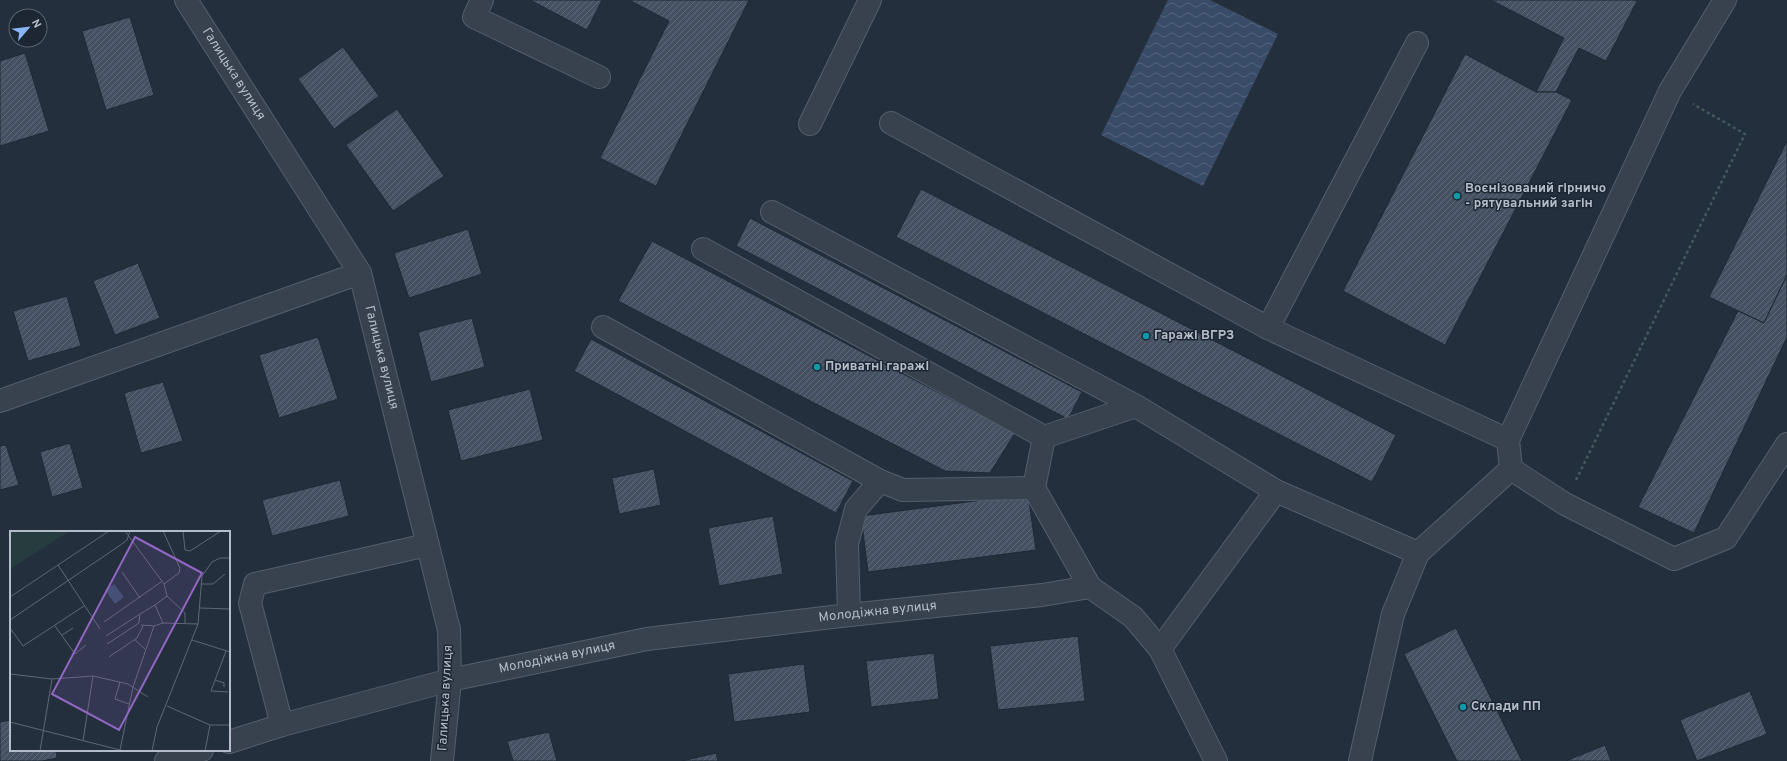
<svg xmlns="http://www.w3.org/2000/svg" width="1787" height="761" viewBox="0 0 1787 761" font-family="Overpass,sans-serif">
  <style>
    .water { fill: url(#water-waves) }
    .building { fill: url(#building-hatch); stroke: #1f2835 }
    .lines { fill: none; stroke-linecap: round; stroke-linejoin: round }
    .minor-casing { stroke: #565f6c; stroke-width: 24 }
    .path { stroke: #44595c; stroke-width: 2.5; stroke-dasharray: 3 3; stroke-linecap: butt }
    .minor { stroke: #38414e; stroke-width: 22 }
    .culture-dot { fill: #0f9aa8; stroke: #1d2633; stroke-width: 1.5 }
    .labels { text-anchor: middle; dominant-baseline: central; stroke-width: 3; stroke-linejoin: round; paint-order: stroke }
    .street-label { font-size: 13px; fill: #b4bcc9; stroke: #1d2633 }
    .poi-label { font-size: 13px; font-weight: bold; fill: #b4bcc9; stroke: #1d2633; text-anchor: start }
    .inset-road { fill: none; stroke: #5e6776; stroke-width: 1 }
    .view { fill: #9266c3; fill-opacity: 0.15; stroke: #9266c3; stroke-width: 2 }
    .inset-edge { fill: none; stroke: #b4bcc9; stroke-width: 2 }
  </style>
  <defs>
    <pattern id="water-waves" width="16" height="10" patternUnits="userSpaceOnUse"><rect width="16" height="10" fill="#394c67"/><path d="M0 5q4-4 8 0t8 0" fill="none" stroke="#53647b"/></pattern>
    <pattern id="building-hatch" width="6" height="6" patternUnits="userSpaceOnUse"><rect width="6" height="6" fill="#455162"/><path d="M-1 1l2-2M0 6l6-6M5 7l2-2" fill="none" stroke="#5d6877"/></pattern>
  </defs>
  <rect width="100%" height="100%" fill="#242f3e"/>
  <polygon class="water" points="1168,0 1210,0 1278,34 1203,186 1101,135"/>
  <g class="building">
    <polygon points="530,0 602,0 587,30"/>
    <polygon points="629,0 749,0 656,186 600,158 669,21"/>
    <polygon points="1491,0 1634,0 1637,1 1606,61 1579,48 1556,92 1536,92 1564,38"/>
    <polygon points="130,17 154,95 106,110 82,31"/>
    <polygon points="343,47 379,96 334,129 298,79"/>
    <polygon points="25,53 49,131 0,146 0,61"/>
    <polygon points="1465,54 1536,92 1556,92 1572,100 1445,345 1343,291"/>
    <polygon points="397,109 444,176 393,211 346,145"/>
    <polygon points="1787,141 1787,275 1764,323 1709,297"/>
    <polygon points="921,189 1396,435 1372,482 896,237"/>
    <polygon points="750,218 1082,392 1068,419 736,246"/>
    <polygon points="468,229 482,274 409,298 394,253"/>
    <polygon points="652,241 1015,433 990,473 945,471 618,301"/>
    <polygon points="138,263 160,318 115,335 93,281"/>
    <polygon points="1787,275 1787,337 1694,533 1638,507 1738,311 1764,323"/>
    <polygon points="67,296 81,346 28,361 13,311"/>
    <polygon points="472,318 485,367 431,382 418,332"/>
    <polygon points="318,337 338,399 279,418 259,355"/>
    <polygon points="591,339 853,481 836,513 574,371"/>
    <polygon points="163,382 183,441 141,453 124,393"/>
    <polygon points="530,389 543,440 461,461 448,410"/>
    <polygon points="70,443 83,488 52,497 40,452"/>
    <polygon points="6,445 19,485 0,490 0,446"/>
    <polygon points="654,469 661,505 619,514 612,478"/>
    <polygon points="340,480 349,516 272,536 262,500"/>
    <polygon points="1028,494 1036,550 868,572 861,516"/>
    <polygon points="773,516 783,574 719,586 708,528"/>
    <polygon points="1456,628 1522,761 1457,761 1404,654"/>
    <polygon points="1078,636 1085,701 998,710 990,646"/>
    <polygon points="934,653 939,699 871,707 866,661"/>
    <polygon points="804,664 810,712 734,722 728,674"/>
    <polygon points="1750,691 1767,734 1697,761 1680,720"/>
    <polygon points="11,720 11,750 56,750 57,758 42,761 0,761 0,722"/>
    <polygon points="549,732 557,761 513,761 507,741"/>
    <polygon points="1605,745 1611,761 1566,761"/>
    <polygon points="716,753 718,761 682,761"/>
  </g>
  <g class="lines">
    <defs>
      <g id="minor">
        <path id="s1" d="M186,0L360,273L449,630L450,680L442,761"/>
        <polyline points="482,0 474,17 599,77"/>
        <polyline points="891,123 1268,328 1508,440"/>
        <polyline points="810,124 870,0"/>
        <polyline points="772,212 1136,406"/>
        <polyline points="703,249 1044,437 1136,406 1276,491"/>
        <polyline points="603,327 880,481 903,490 1034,488"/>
        <polyline points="1268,328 1417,43"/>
        <polyline points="0,401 360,273"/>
        <polyline points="1044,437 1034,488 1090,587"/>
        <polyline points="1511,469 1565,504 1674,559 1726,538 1787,444"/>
        <polyline points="849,615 847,544 856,509 880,481"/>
        <polyline points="1160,649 1276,491 1418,553"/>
        <polyline points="282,725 250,603 255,584 427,545"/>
        <path id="s2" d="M229,742L282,725L450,680L647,639L849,615L1042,595L1090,587L1133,617L1160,649L1216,761"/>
        <polyline points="166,761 202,750"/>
        <polyline points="1360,761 1393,614 1418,553 1511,469 1508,440 1670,91 1725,0"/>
      </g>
    </defs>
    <use href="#minor" class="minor-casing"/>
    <polyline class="path" points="1576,480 1745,134 1693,104"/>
    <use href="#minor" class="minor"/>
  </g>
  <g class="culture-dot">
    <circle cx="1457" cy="196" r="4"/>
    <circle cx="1146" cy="336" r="4"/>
    <circle cx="817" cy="367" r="4"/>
    <circle cx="1463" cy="707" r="4"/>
  </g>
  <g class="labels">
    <g class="street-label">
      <text stroke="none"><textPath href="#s1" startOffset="88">Галицька вулиця</textPath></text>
      <text stroke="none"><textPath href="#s1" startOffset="411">Галицька вулиця</textPath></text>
      <text stroke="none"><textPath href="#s2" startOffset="663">Молодіжна вулиця</textPath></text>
      <text stroke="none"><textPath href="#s2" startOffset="339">Молодіжна вулиця</textPath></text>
      <text transform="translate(446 698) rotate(-87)">Галицька вулиця</text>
    </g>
    <g class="poi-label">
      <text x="1465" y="189">Воєнізований гірничо<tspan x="1465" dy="15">- рятувальний загін</tspan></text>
      <text x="1154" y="336">Гаражі ВГРЗ</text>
      <text x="825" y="367">Приватні гаражі</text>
      <text x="1471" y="707">Склади ПП</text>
    </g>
  </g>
  <g transform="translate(10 531)">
    <rect width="220" height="220" fill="#242f3e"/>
    <path d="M0,0H60L0,38Z" fill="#263c3f"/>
    <path d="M104,53L114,66L105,73L95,59Z" fill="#394c67"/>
    <path class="inset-road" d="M115,0L154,53L157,65L175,82V92M153,0L170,37L169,42L154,53M173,0L175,19L180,20L211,0M48,34L90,98M112,41L130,67M191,53H203L215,43M0,66L99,0M190,77L220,78M0,89L109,15L117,9L120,0M94,91L151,51M153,92L145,74L157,65M131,94L144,95M45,95L65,123L76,114M0,97L13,115L74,75M52,104L63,97M96,105L130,83M125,109L135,118M182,109L220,121M97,113L129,92L130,83L145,74M216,120L201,160L218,161M99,126L127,107L133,95M0,143L42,148L83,145L118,153L138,166M205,149L214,152V156M110,151L105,168L119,173M157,175L200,194H220M0,191L114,220M73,210L83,145M110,219L123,156L144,95L153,92L188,93M30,220L42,148M142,220L147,196L188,93L192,45L202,31L210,27H220M195,220L200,194"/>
    <path class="view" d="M125,6L192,42L109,199L42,163Z"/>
    <rect width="220" height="220" class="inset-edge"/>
  </g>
  <g transform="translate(28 28) rotate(62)"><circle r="19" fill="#1d2633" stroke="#59626f"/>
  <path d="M0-3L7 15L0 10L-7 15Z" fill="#8ab4f8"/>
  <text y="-6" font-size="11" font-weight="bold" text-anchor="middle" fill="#b4bcc9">N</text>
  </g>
</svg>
